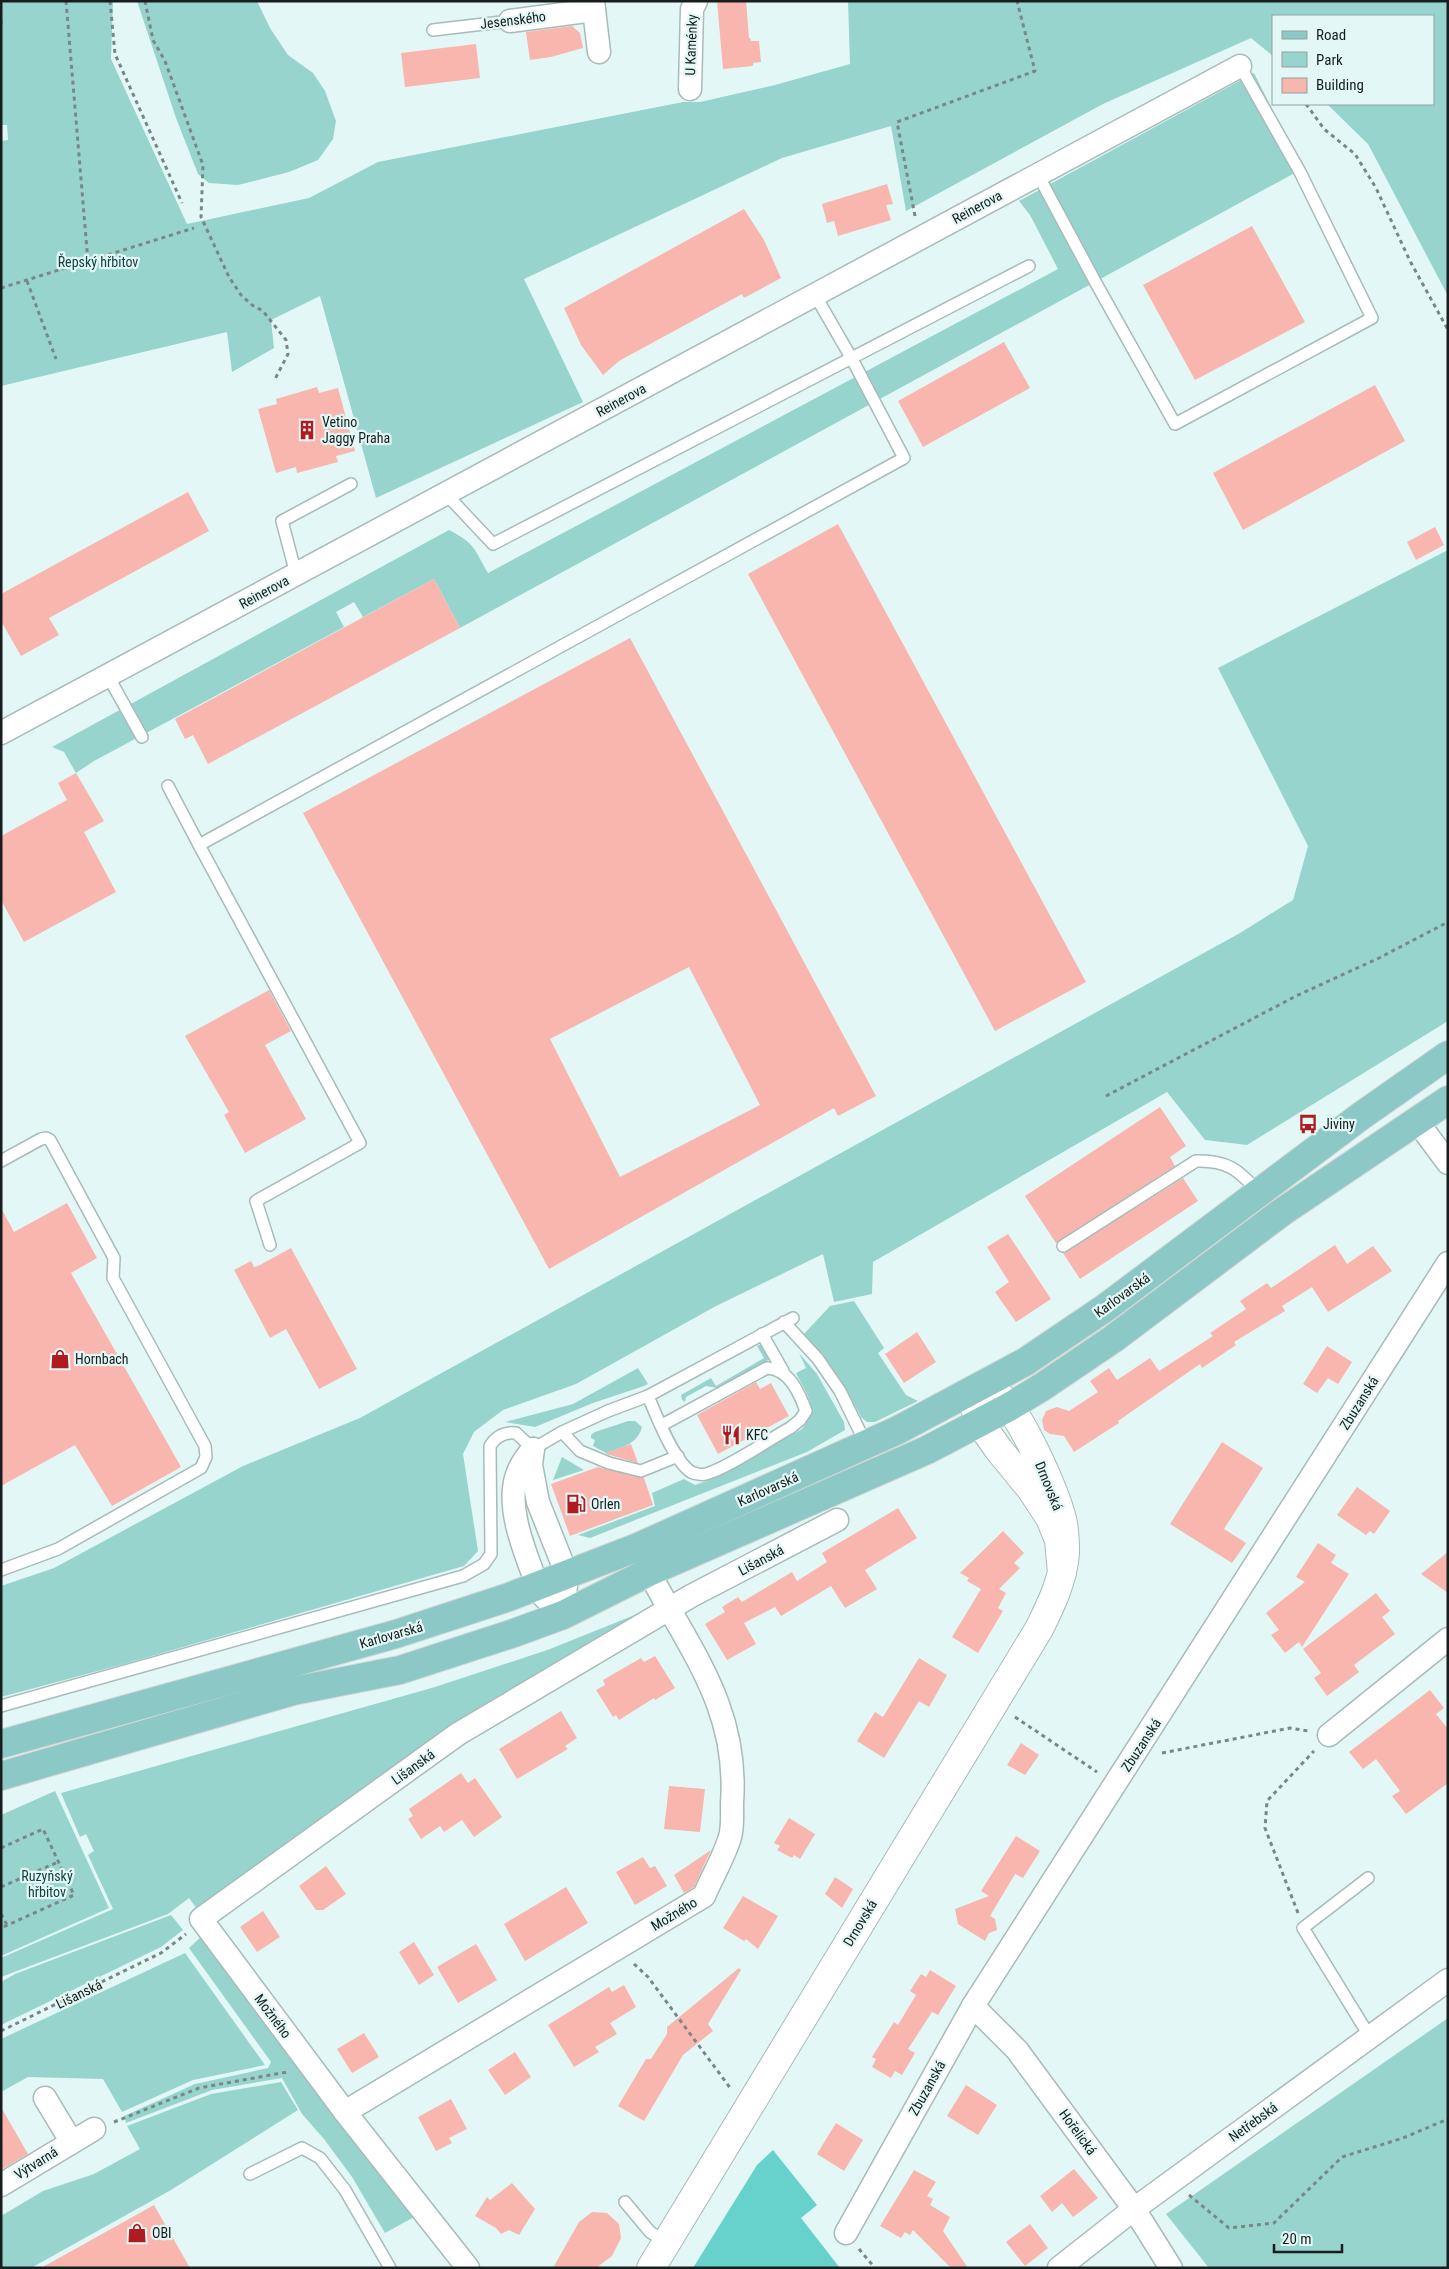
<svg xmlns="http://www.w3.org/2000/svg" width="1449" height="2269" viewBox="0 0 1449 2269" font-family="'Roboto Condensed',sans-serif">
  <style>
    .green { fill: #98d4ce }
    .forest { fill: #67d2cb }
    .building { fill: #f9b6ae; fill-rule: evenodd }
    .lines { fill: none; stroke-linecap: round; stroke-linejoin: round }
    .lane-casing { stroke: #a7bbb9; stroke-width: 14 }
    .street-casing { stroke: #a7bbb9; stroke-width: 25 }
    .secondary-casing { stroke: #a7bbb9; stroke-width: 30 }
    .primary-casing { stroke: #d5d6d6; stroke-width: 30 }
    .path { stroke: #798786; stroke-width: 3; stroke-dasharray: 4 4; stroke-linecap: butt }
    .lane { stroke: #fff; stroke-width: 11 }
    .street { stroke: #fff; stroke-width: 22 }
    .secondary { stroke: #fff; stroke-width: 28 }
    .primary { stroke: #8cc8c5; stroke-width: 28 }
    .labels { text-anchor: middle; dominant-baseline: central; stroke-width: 4.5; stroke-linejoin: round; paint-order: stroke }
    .street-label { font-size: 14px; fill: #171e1d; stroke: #e3f8f6 }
    .park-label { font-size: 14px; fill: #10423f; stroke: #e3f8f6 }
    .poi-label { font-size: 14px; fill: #171e1d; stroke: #e3f8f6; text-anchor: start }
  </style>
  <rect width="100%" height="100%" fill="#e3f8f6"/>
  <g class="green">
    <polygon points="1,1 113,1 111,59 187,224 309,198 378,162 683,102 700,102 775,85 850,64 848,1 1448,1 1448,296 1368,144 1327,104 1433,104 1433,16 1273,16 1273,56 1251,38 1103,104 906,211 891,126 782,158 524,279 583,402 376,498 320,296 271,320 274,348 232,372 227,332 1,386 1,141 8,140 7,125 1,125"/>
    <polygon points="137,1 257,1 270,28 288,55 313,73 325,91 336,121 333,139 318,160 289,172 238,185 209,183 198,174 176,118"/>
    <path d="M1254,73L1302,169L460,628L434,579L363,617L354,602L336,612L344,627L94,761L76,773L64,752L52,747L449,530C476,544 474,549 488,573L1058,269L1030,215L1019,201Z"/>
    <polygon points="1448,550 1448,1021 1247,1145 1205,1140 1167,1092 873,1262 872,1294 834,1302 823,1254 716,1306 576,1384 503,1410 474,1432 463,1454 478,1551 464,1566 124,1664 1,1697 1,1586 54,1568 243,1466 360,1418 1240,933 1293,900 1308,846 1218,668"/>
    <polygon points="854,1301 884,1348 878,1353 906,1395 918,1401 875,1422 867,1422 861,1417 847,1391 818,1351 804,1334 830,1306"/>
    <polygon points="759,1345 766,1347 772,1358 717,1388 706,1386 686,1397 685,1402 682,1400 681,1395 711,1378 716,1386 764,1358 757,1346"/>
    <path d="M799,1353L817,1374L844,1422L845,1430L807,1452L590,1538L578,1535L655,1506L652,1493L684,1479L695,1485L715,1478L802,1429C819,1405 807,1396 796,1373L806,1368Z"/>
    <polygon points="638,1368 648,1384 644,1386 593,1403 535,1427 505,1422 573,1404"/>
    <path d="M628,1421H635L642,1427C637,1445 622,1447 606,1453L593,1446L595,1440L591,1438V1435L595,1432Z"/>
    <polygon points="562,1457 584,1470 553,1480"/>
    <polygon points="652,1608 197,1909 189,1898 168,1914 1,1977 1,1958 113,1909 88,1855 94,1851 86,1834 80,1837 61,1793 435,1687 550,1649"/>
    <polygon points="55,1791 109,1908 1,1956 1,1815"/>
    <polygon points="171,1915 183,1930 161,1947 1,2025 1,1982 15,1974"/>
    <polygon points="204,1934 416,2216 385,2233 352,2177 324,2139 302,2114 282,2078 212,2090 126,2123 124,2116 195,2084 268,2068 271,2062 189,1948"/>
    <polygon points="185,1953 265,2065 193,2080 122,2112 103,2079 28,2077 1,2092 1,2039"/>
    <polygon points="1448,2018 1448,2268 1209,2268 1166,2214"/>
    <polygon points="281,2082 298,2110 171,2190 31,2268 1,2268 1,2216 43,2191 94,2174 140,2149 127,2126 211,2094"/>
  </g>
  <polygon class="forest" points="773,2150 817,2205 801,2218 840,2268 693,2268 757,2165"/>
  <g class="building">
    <polygon points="717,1 746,1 749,38 750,38 751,41 759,41 761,62 753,63 753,66 723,69"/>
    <polygon points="572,26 580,33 583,48 551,57 530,60 526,32"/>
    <polygon points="476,44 480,78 405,87 401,53"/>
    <polygon points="887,184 893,204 886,205 891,220 838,236 834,221 827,223 822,204"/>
    <polygon points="744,209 764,240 781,278 744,298 742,294 619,361 603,375 581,345 564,308"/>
    <polygon points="1252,226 1305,322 1195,380 1143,285"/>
    <polygon points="1004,342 1030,388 923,447 898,401"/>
    <polygon points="1375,385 1405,441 1243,530 1213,473"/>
    <polygon points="317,387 319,393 338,388 355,451 336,456 338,462 297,473 296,467 276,473 258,409 277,404 276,399"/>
    <polygon points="188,492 209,531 49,618 59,635 21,656 1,621 1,594"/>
    <polygon points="838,524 1086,982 995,1031 748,574"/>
    <polygon points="1435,527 1444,545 1416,560 1407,542"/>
    <polygon points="434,579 460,628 208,764 193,735 185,739 175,719"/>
    <path d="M630,638L876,1096L838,1116L834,1108L549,1269L303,813ZM689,967L760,1105L620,1177L550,1039Z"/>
    <polygon points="76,773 104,821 84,832 116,892 24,942 1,900 1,836 67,800 58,783"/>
    <polygon points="269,990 291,1031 265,1045 306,1119 245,1153 224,1115 229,1112 185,1036"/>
    <polygon points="1160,1107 1186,1146 1170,1157 1175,1166 1056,1243 1025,1196"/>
    <polygon points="1183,1178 1198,1201 1080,1279 1063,1253"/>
    <polygon points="67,1203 97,1258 71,1273 181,1467 112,1506 75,1445 1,1486 1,1208 14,1232"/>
    <polygon points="1008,1234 1051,1299 1016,1322 995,1292 1009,1282 987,1247"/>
    <polygon points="1335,1245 1347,1264 1373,1246 1392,1271 1328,1312 1312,1287 1282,1306 1285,1311 1234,1342 1236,1345 1202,1368 1200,1364 1118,1421 1119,1423 1074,1452 1064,1436 1050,1434 1044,1430 1042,1420 1046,1411 1057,1407 1069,1411 1098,1392 1090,1381 1109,1368 1117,1380 1150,1358 1159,1371 1213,1336 1210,1333 1246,1309 1240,1301 1267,1283 1271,1288"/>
    <polygon points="291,1248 357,1369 319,1389 286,1329 270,1338 234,1270 251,1261 254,1267 258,1266"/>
    <polygon points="917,1332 936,1362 904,1383 885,1354"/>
    <polygon points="1327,1346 1352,1362 1338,1384 1328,1378 1317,1393 1303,1384"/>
    <polygon points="756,1382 760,1389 771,1383 789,1416 718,1454 697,1415"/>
    <polygon points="1222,1442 1263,1468 1224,1529 1246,1543 1232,1563 1170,1524"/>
    <polygon points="631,1444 638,1463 606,1454 606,1453"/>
    <polygon points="598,1467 644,1478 653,1505 570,1536 551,1484"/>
    <polygon points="1357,1487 1390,1511 1374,1534 1370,1531 1366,1535 1337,1515"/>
    <polygon points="898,1508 917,1538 865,1570 877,1589 845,1608 831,1586 781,1616 775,1607 744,1623 756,1644 727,1660 705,1624 725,1612 722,1607 738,1597 742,1602 792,1572 797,1581 827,1562 822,1553"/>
    <polygon points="1003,1531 1024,1553 1014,1563 1020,1568 999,1589 1006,1593 998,1608 1003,1611 978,1653 952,1637 981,1589 967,1581 969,1578 960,1573"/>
    <polygon points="1318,1543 1336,1555 1331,1563 1349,1574 1302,1647 1299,1642 1285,1653 1271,1635 1279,1630 1266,1613 1305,1582 1296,1577"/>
    <polygon points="1448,1552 1448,1593 1421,1574"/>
    <polygon points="1376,1593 1390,1611 1382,1617 1395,1634 1354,1665 1359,1672 1327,1696 1314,1678 1321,1673 1303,1649"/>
    <polygon points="655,1656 675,1688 655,1700 654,1698 619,1720 616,1715 613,1717 596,1690 605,1685 603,1680 641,1658 644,1662"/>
    <polygon points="919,1658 947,1675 929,1707 919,1701 884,1758 857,1741 875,1712 883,1717"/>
    <polygon points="1430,1690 1444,1708 1436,1714 1448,1729 1448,1783 1406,1814 1392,1796 1400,1791 1376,1759 1363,1769 1349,1752"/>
    <polygon points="561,1711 577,1738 565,1746 568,1749 517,1779 499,1749"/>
    <polygon points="1021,1743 1039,1755 1025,1775 1007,1765"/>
    <polygon points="461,1773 468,1783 475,1778 502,1817 474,1837 462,1820 444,1832 440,1826 421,1839 408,1819 413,1816 409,1809"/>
    <polygon points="669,1786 705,1789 700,1832 664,1829"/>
    <polygon points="789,1818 815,1834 800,1859 794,1855 792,1858 777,1850 780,1846 774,1843"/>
    <polygon points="1016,1836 1040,1851 1023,1878 1015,1874 990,1916 995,1919 997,1930 989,1933 985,1941 958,1924 955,1909 989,1896 981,1891"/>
    <polygon points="711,1850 694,1887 684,1893 674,1875"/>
    <polygon points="643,1857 650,1868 655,1866 667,1886 635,1905 616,1872"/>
    <polygon points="326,1866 346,1894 323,1910 316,1910 299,1886"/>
    <polygon points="835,1877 853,1889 842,1908 825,1894"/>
    <polygon points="566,1887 588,1923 525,1961 504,1924"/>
    <polygon points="743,1896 778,1916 758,1949 746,1939 744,1941 723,1928"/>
    <polygon points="263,1911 280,1937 257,1952 240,1927"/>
    <polygon points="414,1942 434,1975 419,1985 399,1952"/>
    <polygon points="476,1944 497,1980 458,2003 437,1967"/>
    <polygon points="739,1968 741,1970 708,2024 713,2031 683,2055 644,2121 618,2106 646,2059 651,2059 667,2034 667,2027"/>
    <polygon points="930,1970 956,1986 938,2015 932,2012 908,2049 915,2053 902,2075 895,2071 891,2078 872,2067 876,2059 872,2057 894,2022 898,2025 916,1995 910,1991 921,1974 926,1977"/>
    <polygon points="624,1985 636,2007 610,2023 617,2034 595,2047 599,2052 574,2067 548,2025 609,1987 612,1992"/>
    <polygon points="364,2033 379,2057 352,2073 337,2049"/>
    <polygon points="515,2052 531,2077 505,2095 488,2070"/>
    <polygon points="966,2085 997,2105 978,2135 947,2116"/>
    <polygon points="451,2099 467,2129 449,2138 452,2143 436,2151 418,2117"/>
    <polygon points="1,2107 28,2154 1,2170"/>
    <polygon points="836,2123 863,2140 844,2171 817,2154"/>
    <polygon points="1074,2169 1098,2198 1073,2217 1062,2203 1052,2212 1040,2196"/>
    <polygon points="914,2170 936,2182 927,2196 933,2199 930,2205 950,2217 943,2231 968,2268 951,2268 913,2230 910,2235 905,2232 901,2238 880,2226"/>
    <polygon points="512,2183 535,2209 519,2235 509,2230 501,2234 496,2228 475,2216 487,2197 490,2200"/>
    <polygon points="154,2205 190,2268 41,2268"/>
    <polygon points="592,2212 607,2213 619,2224 621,2238 612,2256 596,2268 553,2268 579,2222"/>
    <polygon points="1030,2224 1048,2248 1025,2266 1006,2242"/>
  </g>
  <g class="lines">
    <defs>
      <g id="lane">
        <polyline points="433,30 510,21"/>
        <polyline points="1038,175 1097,285 1175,424 1372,318 1300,172 1240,66"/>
        <polyline points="446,494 493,544 1029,266"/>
        <polyline points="296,574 282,521 351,484"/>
        <polyline points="108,676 142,737"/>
        <polyline points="168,786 199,845 904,458 852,359 815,295"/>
        <polyline points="199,845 360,1143 256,1201 270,1245"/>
        <polyline points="1,1161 41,1139 46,1138 50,1140 114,1258 113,1278 205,1446 206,1457 201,1468 58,1549 1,1570"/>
        <path d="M1063,1246L1196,1161C1228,1160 1238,1170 1259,1192"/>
        <polyline points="784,1322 818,1359 840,1391 866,1444"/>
        <polyline points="762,1334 783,1371"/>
        <path d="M648,1396C656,1415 674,1461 691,1472C695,1474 702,1475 706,1474C728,1468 768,1440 790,1428L800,1420L806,1411C799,1392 789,1369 767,1368L662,1425"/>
        <polyline points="562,1432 580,1451 609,1463 641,1471 678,1456"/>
        <path d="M1,1706L463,1576L484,1564L491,1554L490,1446C496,1436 505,1432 516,1433L533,1449L562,1432L608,1411L648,1396L793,1318"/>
        <polyline points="1368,1878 1303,1928 1370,2037"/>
        <polyline points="250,2174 302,2148 320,2158 345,2190 390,2268"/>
        <polyline points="625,2202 650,2232 666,2242"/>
      </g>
      <g id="street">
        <polyline points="593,1 599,52"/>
        <polyline points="510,21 594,10"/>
        <polyline points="690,89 692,9 696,1"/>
        <polyline points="1,733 1240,66"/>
        <polyline points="1416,1120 1448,1163"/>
        <path d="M533,1449C526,1457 520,1465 517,1475C505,1508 527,1557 538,1587L543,1596L563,1615"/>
        <polyline points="533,1449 531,1465 538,1502 567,1575 563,1615"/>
        <polyline points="1329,1735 1448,1639"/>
        <polyline points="973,2006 1017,2050 1134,2209 1171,2268"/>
        <polyline points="45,2098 71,2141"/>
        <path d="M345,2112L704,1896C712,1877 724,1857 730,1837C733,1827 732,1814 732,1803C739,1708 690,1651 649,1572"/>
        <polyline points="1,2185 94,2129"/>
        <polyline points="846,2233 973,2006 1448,1263"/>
        <polyline points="468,2268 345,2112 201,1919 458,1734 691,1596 837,1520"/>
        <polyline points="1059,2268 1134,2209 1448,1980"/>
      </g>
      <path id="secondary" d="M651,2268L1039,1629C1051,1605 1063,1580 1065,1553C1065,1542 1065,1530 1062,1519C1055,1492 1019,1408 997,1394C992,1390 985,1389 979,1389L974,1405L980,1423L999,1450L1031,1489L1050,1518L1059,1540L1062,1573"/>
      <g id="primary">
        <polyline points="1,1744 396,1634 509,1597 638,1547 898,1430 1025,1362 1105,1308 1361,1116 1448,1055"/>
        <polyline points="1,1776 293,1691 400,1670 514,1633 563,1615 649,1572 927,1450 1009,1407 1042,1387 1113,1339 1282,1212 1448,1100"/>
      </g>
    </defs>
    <use href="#lane" class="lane-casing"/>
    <use href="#street" class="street-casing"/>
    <use href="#secondary" class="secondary-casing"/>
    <use href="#primary" class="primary-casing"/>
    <g class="path">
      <polyline points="66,1 88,262"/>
      <polyline points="110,1 115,54 182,203"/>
      <polyline points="145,1 153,40 165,61 203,165 201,217 229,277 241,295 252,305 263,311 286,340 288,354 274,381"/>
      <polyline points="1,24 1,19"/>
      <polyline points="1306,104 1324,129 1355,154 1376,188 1410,261 1448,330"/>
      <polyline points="915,216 897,122 1035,71 1017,1"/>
      <polyline points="27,281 56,359"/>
      <polyline points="1,288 194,228"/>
      <polyline points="1106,1096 1296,996 1379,958 1448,922"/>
      <polyline points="1015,1717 1097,1772"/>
      <polyline points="1162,1753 1290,1728 1308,1731"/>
      <polyline points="1,1848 43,1829 74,1895 1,1928"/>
      <polyline points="1,1887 58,1862"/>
      <polyline points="1298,1913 1265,1828 1267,1801 1314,1751"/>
      <polyline points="1,1914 7,1925"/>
      <polyline points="634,1964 648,1977 731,2089"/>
      <polyline points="1,2031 161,1953 186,1934"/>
      <polyline points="114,2122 199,2088 287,2072"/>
      <polyline points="1189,2195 1229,2228 1274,2223 1342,2157 1403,2138 1448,2119"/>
      <polyline points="859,2249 875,2268"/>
    </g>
    <use href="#lane" class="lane"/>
    <use href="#street" class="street"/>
    <use href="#secondary" class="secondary"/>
    <use href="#primary" class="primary"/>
  </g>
  <defs>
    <symbol id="building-bare" viewBox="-9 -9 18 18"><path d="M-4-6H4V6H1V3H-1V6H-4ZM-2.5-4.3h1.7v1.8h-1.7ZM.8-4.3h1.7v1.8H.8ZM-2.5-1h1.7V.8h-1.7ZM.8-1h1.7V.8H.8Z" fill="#ae1c21" stroke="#e3f8f6" stroke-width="2.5" paint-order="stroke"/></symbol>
    <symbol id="bus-bare" viewBox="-9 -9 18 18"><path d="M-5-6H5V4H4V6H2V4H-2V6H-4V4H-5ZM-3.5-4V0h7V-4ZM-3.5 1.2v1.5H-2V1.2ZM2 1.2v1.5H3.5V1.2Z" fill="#ae1c21" stroke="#e3f8f6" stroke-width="2.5" paint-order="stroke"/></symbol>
    <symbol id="shop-bare" viewBox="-9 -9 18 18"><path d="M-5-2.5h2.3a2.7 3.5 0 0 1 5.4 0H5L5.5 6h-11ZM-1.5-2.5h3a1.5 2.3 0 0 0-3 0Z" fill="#ae1c21" stroke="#e3f8f6" stroke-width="2.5" paint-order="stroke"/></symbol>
    <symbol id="restaurant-bare" viewBox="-9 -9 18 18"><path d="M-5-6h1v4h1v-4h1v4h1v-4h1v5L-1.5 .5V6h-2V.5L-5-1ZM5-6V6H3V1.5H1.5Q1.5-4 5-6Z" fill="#ae1c21" stroke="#e3f8f6" stroke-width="2.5" paint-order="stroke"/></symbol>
    <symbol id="fuel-bare" viewBox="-9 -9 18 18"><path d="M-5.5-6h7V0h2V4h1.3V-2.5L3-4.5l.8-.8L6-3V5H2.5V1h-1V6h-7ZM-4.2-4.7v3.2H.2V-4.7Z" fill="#ae1c21" stroke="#e3f8f6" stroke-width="2.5" paint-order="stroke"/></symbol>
  </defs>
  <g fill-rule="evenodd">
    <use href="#building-bare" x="293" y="416" width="28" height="28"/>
    <use href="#bus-bare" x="1294" y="1110" width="28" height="28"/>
    <use href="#shop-bare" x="46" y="1345" width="28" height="28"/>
    <use href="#restaurant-bare" x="717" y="1421" width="28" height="28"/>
    <use href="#fuel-bare" x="562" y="1490" width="28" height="28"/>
    <use href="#shop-bare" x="123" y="2219" width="28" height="28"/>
  </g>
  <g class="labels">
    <g class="street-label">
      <text transform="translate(513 20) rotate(-7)">Jesenského</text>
      <text transform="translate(691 45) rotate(-88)">U Kaménky</text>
      <text transform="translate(977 207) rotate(-28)">Reinerova</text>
      <text transform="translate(621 400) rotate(-28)">Reinerova</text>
      <text transform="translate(264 592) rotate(-28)">Reinerova</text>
      <text transform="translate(1122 1295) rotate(-36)">Karlovarská</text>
      <text transform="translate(1359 1403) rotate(-58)">Zbuzanská</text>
      <text transform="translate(1049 1486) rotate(68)">Drnovská</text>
      <text transform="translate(768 1489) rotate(-24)">Karlovarská</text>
      <text transform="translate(761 1560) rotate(-28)">Lišanská</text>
      <text transform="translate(391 1635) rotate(-16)">Karlovarská</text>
      <text transform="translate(1141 1745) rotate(-57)">Zbuzanská</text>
      <text transform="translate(413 1767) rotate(-36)">Lišanská</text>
      <text transform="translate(674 1914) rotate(-31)">Možného</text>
      <text transform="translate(860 1923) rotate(-59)">Drnovská</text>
      <text transform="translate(79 1994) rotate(-26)">Lišanská</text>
      <text transform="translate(273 2016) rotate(53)">Možného</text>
      <text transform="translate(927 2088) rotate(-61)">Zbuzanská</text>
      <text transform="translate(1253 2122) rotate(-36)">Netřebská</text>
      <text transform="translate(1078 2132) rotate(54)">Hořelická</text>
      <text transform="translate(36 2163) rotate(-32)">Výtvarná</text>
    </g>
    <g class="park-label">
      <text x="98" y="262">Řepský hřbitov</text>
      <text x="47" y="1876">Ruzyňský<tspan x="47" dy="16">hřbitov</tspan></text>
    </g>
    <g class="poi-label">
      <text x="322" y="422">Vetino<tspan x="322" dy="16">Jaggy Praha</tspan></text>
      <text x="1323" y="1124">Jiviny</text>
      <text x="75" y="1359">Hornbach</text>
      <text x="746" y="1435">KFC</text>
      <text x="591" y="1504">Orlen</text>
      <text x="152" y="2233">OBI</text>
    </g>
  </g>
  <rect width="1449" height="2269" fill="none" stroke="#171e1d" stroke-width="5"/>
  <rect x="1272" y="15" width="162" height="90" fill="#e3f8f6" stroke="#91a19f"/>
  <rect x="1282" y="31" width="25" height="8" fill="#8cc8c5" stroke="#91a19f"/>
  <text x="1316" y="40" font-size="15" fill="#171e1d">Road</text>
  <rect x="1282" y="52" width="25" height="15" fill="#98d4ce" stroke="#91a19f"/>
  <text x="1316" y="65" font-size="15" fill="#171e1d">Park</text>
  <rect x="1282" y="78" width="25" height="15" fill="#f9b6ae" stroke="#91a19f"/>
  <text x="1316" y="90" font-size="15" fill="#171e1d">Building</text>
  <path d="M1274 2244v8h68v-8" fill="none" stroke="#171e1d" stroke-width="2.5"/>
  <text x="1282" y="2244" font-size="15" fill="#171e1d" stroke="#e3f8f6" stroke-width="4" paint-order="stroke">20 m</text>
</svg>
